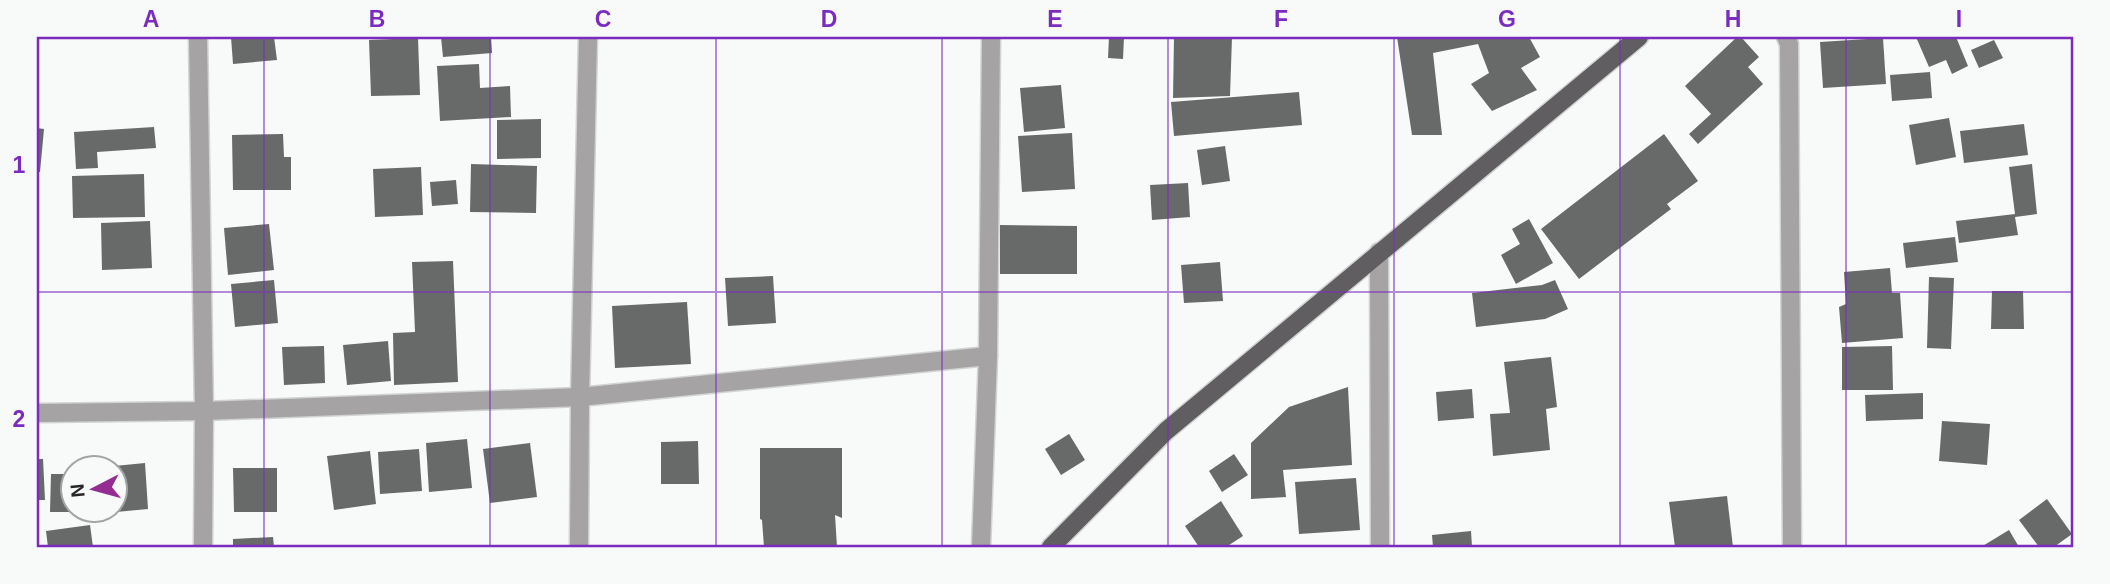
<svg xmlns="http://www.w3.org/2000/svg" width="2110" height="584" viewBox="0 0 2110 584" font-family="Helvetica,sans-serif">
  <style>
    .building { fill: #676a68 }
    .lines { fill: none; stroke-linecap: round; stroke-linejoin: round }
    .minor-casing { stroke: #d1d4d2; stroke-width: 21 }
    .major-casing { stroke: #d1d4d2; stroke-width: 21 }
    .minor { stroke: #a5a3a4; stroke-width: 18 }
    .major { stroke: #605e60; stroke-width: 18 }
    .grid { fill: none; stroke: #7b2cbf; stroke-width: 2; stroke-opacity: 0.55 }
    .neatline { fill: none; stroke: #7b2cbf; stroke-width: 2.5 }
    .grid-label { font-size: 23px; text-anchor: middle; font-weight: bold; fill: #7b2cbf }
  </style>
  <rect width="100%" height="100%" fill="#f7faf8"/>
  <g class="building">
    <polygon points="231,37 274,37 277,60 233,64"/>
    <polygon points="441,37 491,37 492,53 443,57"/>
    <polygon points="1109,37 1124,37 1123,59 1108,58"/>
    <polygon points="1174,37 1232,37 1230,96 1173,98"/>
    <polygon points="1397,37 1529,37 1540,57 1521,68 1537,90 1492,111 1471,84 1489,73 1478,44 1433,53 1442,135 1412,135"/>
    <polygon points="1737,37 1741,37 1759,57 1748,67 1763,84 1698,144 1689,134 1711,114 1685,86"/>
    <polygon points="1916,37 1956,37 1968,66 1952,74 1946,60 1929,67"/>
    <polygon points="418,38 420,95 371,96 369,40"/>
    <polygon points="1883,38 1886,84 1823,88 1820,42"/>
    <polygon points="1994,40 2003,58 1979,68 1971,50"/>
    <polygon points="479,64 480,88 510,86 511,117 440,121 437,66"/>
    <polygon points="1930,72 1932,98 1892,101 1890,75"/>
    <polygon points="1061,85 1065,128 1024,132 1020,88"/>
    <polygon points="1299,92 1302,125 1174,136 1171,102"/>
    <polygon points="1949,118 1956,157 1916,165 1909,125"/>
    <polygon points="541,119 541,158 497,159 497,120"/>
    <polygon points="2024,124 2028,155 1964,163 1960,131"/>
    <polygon points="154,127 156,148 97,152 98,168 76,169 74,132"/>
    <polygon points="37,128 44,129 40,172 37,172"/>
    <polygon points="1072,133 1075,189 1022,192 1018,136"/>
    <polygon points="283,134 284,157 291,157 291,190 233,190 232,135"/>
    <polygon points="1664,134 1698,181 1667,204 1671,209 1579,279 1541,229"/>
    <polygon points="1225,146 1230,181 1202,185 1197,150"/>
    <polygon points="471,164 537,166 536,213 470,212"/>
    <polygon points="2032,164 2037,214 2015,217 2018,235 1959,243 1956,221 2015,214 2009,167"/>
    <polygon points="421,167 423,215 375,217 373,169"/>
    <polygon points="144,174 145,217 73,218 72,176"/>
    <polygon points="456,180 458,204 432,206 430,182"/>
    <polygon points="1188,183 1190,217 1152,220 1150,185"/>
    <polygon points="1529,219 1553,263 1516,284 1501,255 1520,244 1512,229"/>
    <polygon points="150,221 152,268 102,270 101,223"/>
    <polygon points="269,224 274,270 228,275 224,228"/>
    <polygon points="1000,225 1077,226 1077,274 1000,274"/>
    <polygon points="1955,237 1958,262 1906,268 1903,243"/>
    <polygon points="453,261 458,382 394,385 393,333 415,332 412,262"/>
    <polygon points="1220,262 1223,301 1184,303 1181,265"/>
    <polygon points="1890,268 1892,293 1900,293 1903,338 1842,343 1839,307 1846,304 1844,272"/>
    <polygon points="773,276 776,323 728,326 725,278"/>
    <polygon points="1929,277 1954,278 1951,349 1927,348"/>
    <polygon points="274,280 278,323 235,327 231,284"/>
    <polygon points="1555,280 1568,309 1545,319 1476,327 1472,293 1542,285"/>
    <polygon points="1992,291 2023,291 2024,329 1991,329"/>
    <polygon points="687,302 691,364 615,368 612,306"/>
    <polygon points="388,341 391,381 347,385 343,345"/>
    <polygon points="324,346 325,383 284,385 282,347"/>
    <polygon points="1892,346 1893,390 1842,390 1842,347"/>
    <polygon points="1551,357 1557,407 1546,409 1550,450 1493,456 1490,414 1510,413 1504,362"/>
    <polygon points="1348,387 1352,465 1283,470 1286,497 1251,499 1251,443 1289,407"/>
    <polygon points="1472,389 1474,418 1438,421 1436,392"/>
    <polygon points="1923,393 1923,419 1866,421 1865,395"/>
    <polygon points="1942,421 1990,424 1987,465 1939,461"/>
    <polygon points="1069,434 1085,460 1061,475 1045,449"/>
    <polygon points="467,439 472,488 429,492 426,443"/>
    <polygon points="698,441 699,484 661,484 661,442"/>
    <polygon points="530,443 537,497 490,503 483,449"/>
    <polygon points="760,448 842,448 842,518 835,515 837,547 764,547 762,520 760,519"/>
    <polygon points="419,449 422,491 380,494 378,452"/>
    <polygon points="370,451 376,504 334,510 327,456"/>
    <polygon points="1234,454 1248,475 1222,492 1209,471"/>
    <polygon points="37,459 43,459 45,500 37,500"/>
    <polygon points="145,463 148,509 116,512 116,468 104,468 104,467"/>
    <polygon points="233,468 277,468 277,512 234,512"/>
    <polygon points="51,474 74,474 74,512 50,512"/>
    <polygon points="1356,478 1360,530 1299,534 1295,482"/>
    <polygon points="1727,496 1733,547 1675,547 1669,502"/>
    <polygon points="2047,499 2072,534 2054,547 2039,547 2019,520"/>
    <polygon points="1221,501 1243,536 1226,547 1199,547 1185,526"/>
    <polygon points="94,510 112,510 112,512 94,514"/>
    <polygon points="90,525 93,547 48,547 46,531"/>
    <polygon points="2009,530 2019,547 1981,547"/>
    <polygon points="1471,531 1472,547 1433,547 1432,535"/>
    <polygon points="273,537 274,547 233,547 233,539"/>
  </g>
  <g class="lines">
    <defs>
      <g id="minor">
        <polyline points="198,37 204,411 203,547"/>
        <polyline points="588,37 580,397 988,356"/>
        <polyline points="1786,37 1789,44 1792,547"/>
        <polyline points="1379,252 1380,547"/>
        <polyline points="37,413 204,411 580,397 579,547"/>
        <polyline points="981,547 988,356 991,37"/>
      </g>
      <polyline id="major" points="1051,547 1166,431 1639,37"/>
    </defs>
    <use href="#minor" class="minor-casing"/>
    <use href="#major" class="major-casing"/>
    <use href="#minor" class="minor"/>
    <use href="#major" class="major"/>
  </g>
  <path class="grid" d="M264,37V547M490,37V547M716,37V547M942,37V547M1168,37V547M1394,37V547M1620,37V547M1846,37V547M37,292H2073"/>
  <rect width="2110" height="584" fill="none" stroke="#f7faf8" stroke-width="77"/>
  <g transform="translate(94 489) rotate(264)"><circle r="33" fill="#f7faf8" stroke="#a3a5a4" stroke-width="2"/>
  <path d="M0-5L12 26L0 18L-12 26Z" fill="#942d92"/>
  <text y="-10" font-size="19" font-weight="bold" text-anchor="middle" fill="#252625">N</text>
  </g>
  <rect x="38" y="38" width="2034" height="508" class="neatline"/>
  <g class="grid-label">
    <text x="151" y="27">A</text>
    <text x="377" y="27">B</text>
    <text x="603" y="27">C</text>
    <text x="829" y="27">D</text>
    <text x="1055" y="27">E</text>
    <text x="1281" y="27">F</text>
    <text x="1507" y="27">G</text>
    <text x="1733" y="27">H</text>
    <text x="1959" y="27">I</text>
    <text x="19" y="173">1</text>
    <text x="19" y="427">2</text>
  </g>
</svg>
